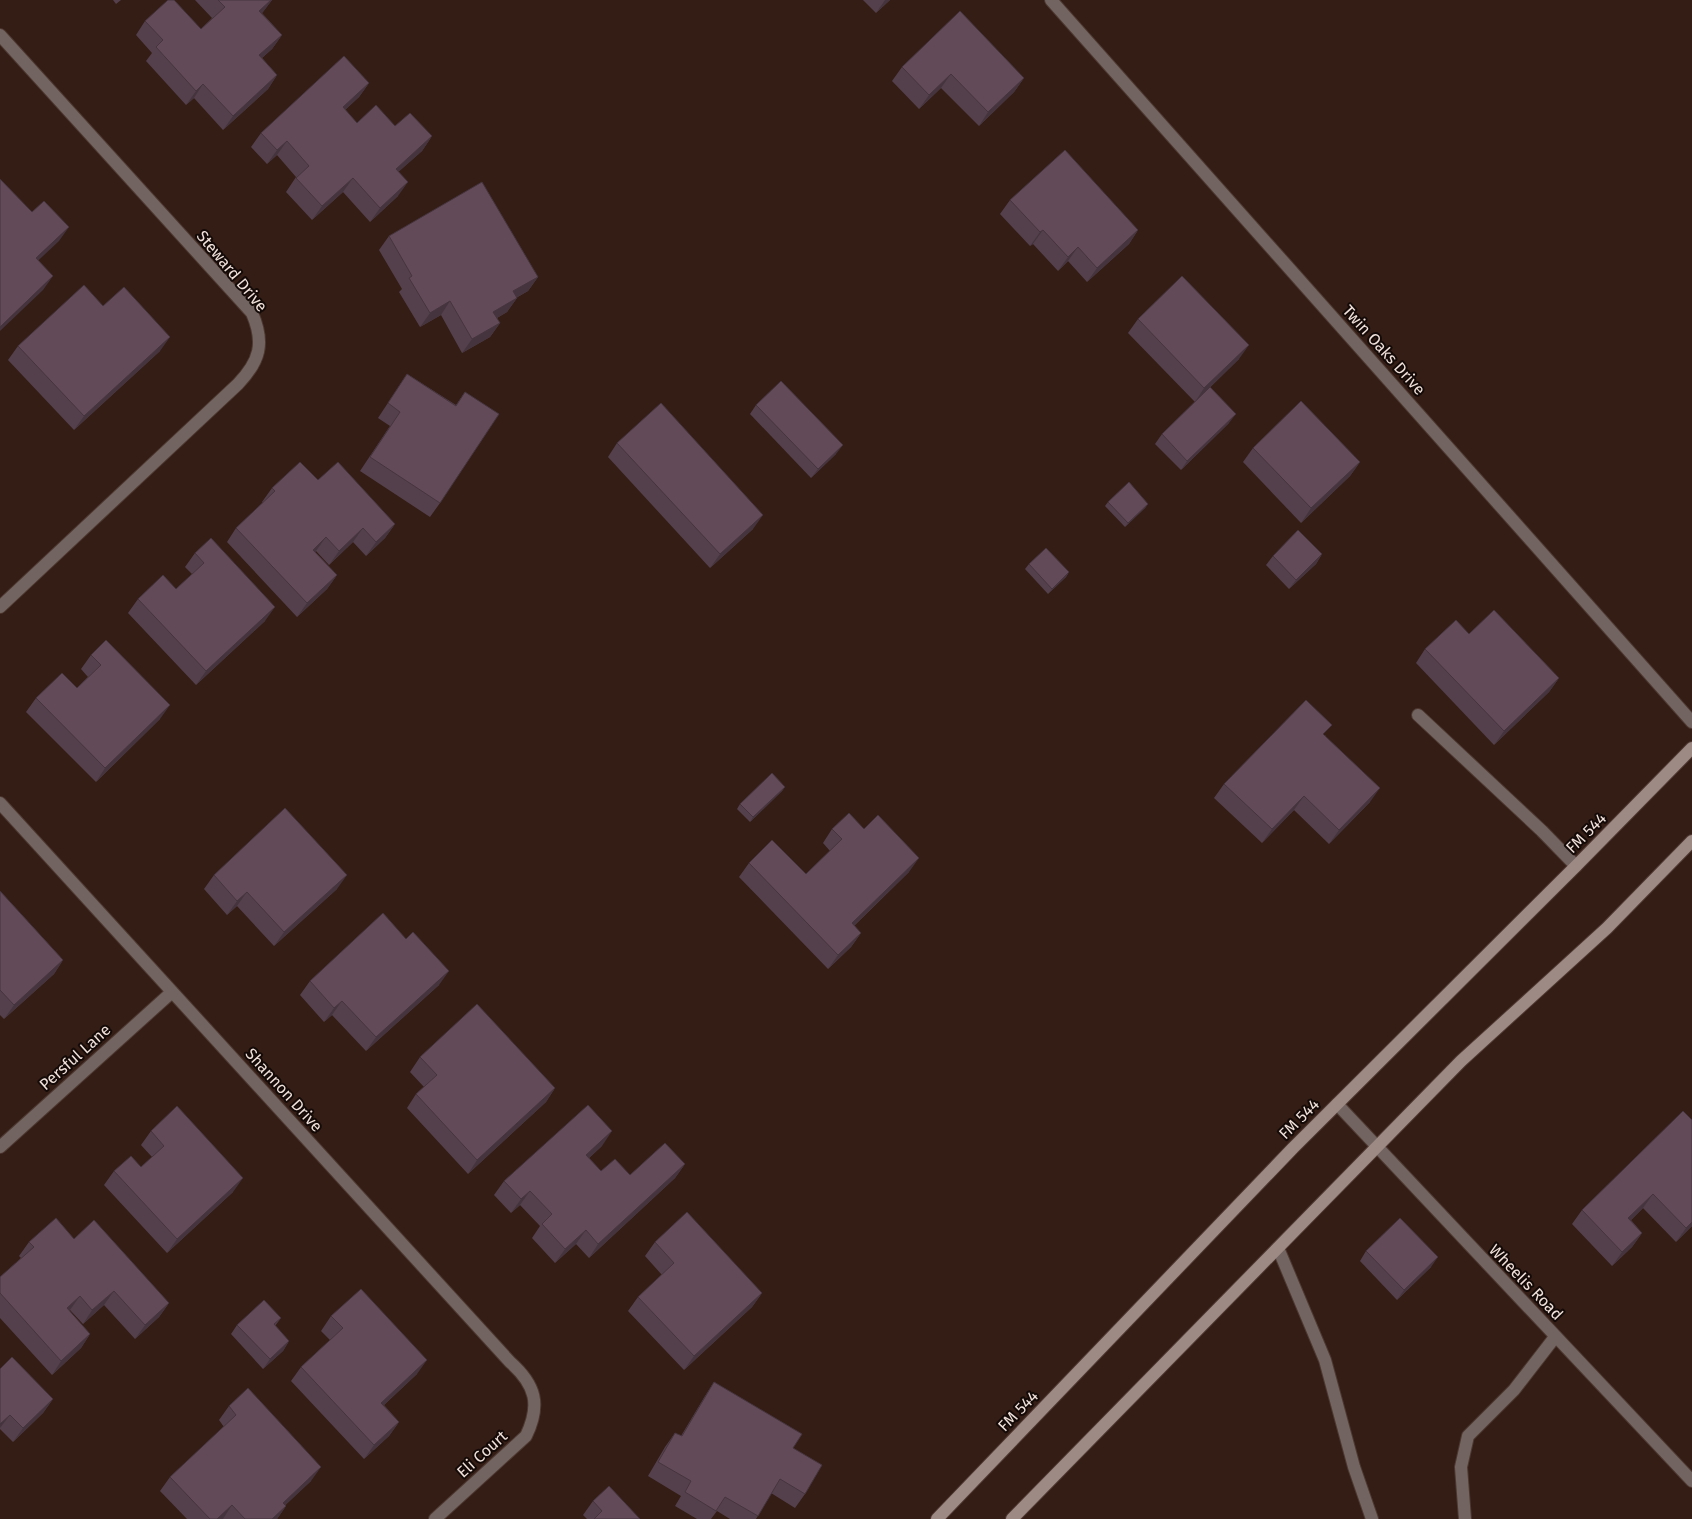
<svg xmlns="http://www.w3.org/2000/svg" width="1692" height="1519" viewBox="0 0 1692 1519" font-family="'Fira Sans',sans-serif">
  <style>
    .lines { fill: none; stroke-linecap: round; stroke-linejoin: round }
    .lane-casing { stroke: #4e3831; stroke-width: 14 }
    .street-casing { stroke: #4e3831; stroke-width: 14 }
    .secondary-casing { stroke: #4e3831; stroke-width: 14 }
    .lane { stroke: #726561; stroke-width: 12 }
    .street { stroke: #726561; stroke-width: 12 }
    .secondary { stroke: #9e8a84; stroke-width: 12 }
    .wall { fill: #54404c }
    .shaded-wall { fill: #45343e }
    .building { fill: #624a58; stroke: #45343e }
    .labels { text-anchor: middle; dominant-baseline: central; stroke-width: 4; stroke-linejoin: round; paint-order: stroke }
    .street-label { font-size: 16px; fill: #f1e1db; stroke: #140a07 }
  </style>
  <rect width="100%" height="100%" fill="#341d15"/>
  <g class="lines">
    <defs>
      <g id="lane">
        <polyline points="1418,715 1542,831 1576,866"/>
        <polyline points="1278,1248 1325,1360 1354,1467 1372,1519"/>
        <polyline points="1465,1519 1461,1467 1468,1436 1514,1390 1555,1337"/>
      </g>
      <g id="street">
        <polyline points="1051,0 1692,722"/>
        <path d="M0,35L252,313C265,343 260,361 238,384L0,607"/>
        <path d="M0,803L510,1362C536,1385 541,1405 526,1436L435,1519"/>
        <polyline points="1337,1104 1692,1481"/>
        <polyline points="0,1147 172,992"/>
      </g>
      <g id="secondary">
        <polyline points="937,1519 1293,1148 1576,866 1692,748"/>
        <polyline points="1012,1519 1461,1061 1607,928 1692,841"/>
      </g>
    </defs>
    <use href="#lane" class="lane-casing"/>
    <use href="#street" class="street-casing"/>
    <use href="#secondary" class="secondary-casing"/>
    <use href="#lane" class="lane"/>
    <use href="#street" class="street"/>
    <use href="#secondary" class="secondary"/>
  </g>
  <g class="wall">
    <polygon points="113,0 121,0 116,4"/>
    <polygon points="195,0 272,0 262,13 282,35 272,49 262,58 277,75 268,89 223,130 194,98 186,105 146,61 152,53 136,35 145,21 201,29 212,18"/>
    <polygon points="863,0 890,0 876,13"/>
    <polygon points="902,67 1024,78 1014,92 979,126 941,88 919,109 892,81"/>
    <polygon points="369,83 359,97 345,110 357,123 395,126 432,136 422,151 398,172 398,196 370,222 343,192 312,220 286,192 296,177 277,155 267,164 251,147 261,133"/>
    <polygon points="1010,200 1138,230 1129,244 1087,282 1068,261 1058,271 1033,244 1030,246 1000,214"/>
    <polygon points="389,236 538,277 528,291 516,298 517,298 507,312 497,318 500,323 490,337 462,353 441,315 420,327 399,292 402,289 379,250"/>
    <polygon points="103,306 160,351 74,430 8,360 18,346"/>
    <polygon points="1138,319 1239,359 1195,402 1128,333"/>
    <polygon points="407,374 456,405 465,392 440,503 430,517 360,471 390,426 378,418"/>
    <polygon points="756,405 836,454 811,478 750,414"/>
    <polygon points="1229,423 1181,470 1155,444 1162,434"/>
    <polygon points="617,443 753,529 710,568 608,457"/>
    <polygon points="1253,448 1360,462 1350,476 1301,523 1243,462"/>
    <polygon points="318,480 395,524 385,538 366,556 353,542 329,565 316,551 315,552 337,575 327,589 297,617 227,542 236,528 263,503 262,502 272,488"/>
    <polygon points="1108,502 1148,504 1145,508 1125,527 1105,506"/>
    <polygon points="195,553 265,621 196,685 128,613 138,599 176,589 192,574 185,567"/>
    <polygon points="1322,554 1316,564 1289,589 1266,565 1273,556"/>
    <polygon points="1029,564 1069,572 1066,577 1048,594 1025,569"/>
    <polygon points="1425,649 1559,678 1549,692 1494,745 1416,663"/>
    <polygon points="91,655 160,719 96,782 26,712 36,698 77,688 88,677 81,669"/>
    <polygon points="1325,735 1370,802 1329,844 1294,810 1262,843 1214,798 1224,784"/>
    <polygon points="785,787 782,791 750,822 737,809 740,804"/>
    <polygon points="832,829 864,829 909,872 854,926 861,933 851,947 828,969 739,877 749,863 806,874 830,851 823,843"/>
    <polygon points="214,875 337,889 274,946 237,906 227,915 204,889"/>
    <polygon points="0,891 63,960 54,974 4,1019 0,1015"/>
    <polygon points="310,981 439,985 366,1051 332,1015 324,1022 300,995"/>
    <polygon points="420,1057 555,1088 546,1102 468,1174 407,1108 416,1094 424,1087 410,1072"/>
    <polygon points="1692,1120 1692,1226 1676,1242 1643,1208 1631,1220 1642,1233 1632,1247 1612,1266 1572,1224 1582,1210"/>
    <polygon points="151,1131 233,1192 167,1253 104,1185 114,1171 141,1167 152,1157 141,1145"/>
    <polygon points="602,1146 589,1158 601,1171 630,1175 685,1164 675,1178 589,1258 576,1244 555,1263 532,1238 540,1226 520,1205 511,1213 494,1195 504,1181"/>
    <polygon points="74,1239 169,1303 159,1317 135,1339 104,1305 83,1324 70,1310 69,1311 90,1334 81,1348 52,1375 0,1318 0,1277 21,1258 19,1256 29,1242"/>
    <polygon points="655,1242 762,1293 752,1307 684,1370 628,1311 638,1297 662,1275 645,1256"/>
    <polygon points="1366,1251 1431,1267 1397,1300 1360,1261"/>
    <polygon points="331,1316 417,1374 384,1405 399,1422 389,1436 364,1459 291,1381 301,1367 330,1340 321,1331"/>
    <polygon points="281,1318 275,1326 289,1341 283,1351 263,1369 231,1334 237,1325"/>
    <polygon points="0,1369 53,1399 43,1413 13,1442 0,1429"/>
    <polygon points="714,1382 793,1448 805,1494 795,1508 771,1493 756,1519 730,1519 717,1511 711,1519 697,1519 675,1506 681,1496 648,1476 665,1447 675,1433 681,1436 705,1396"/>
    <polygon points="229,1406 311,1481 285,1505 286,1506 277,1519 187,1519 160,1491 170,1477 224,1427 219,1420"/>
    <polygon points="593,1501 640,1519 587,1519 583,1515"/>
  </g>
  <g class="shaded-wall">
    <polygon points="271,0 272,0 263,12 249,25 259,11"/>
    <polygon points="885,0 890,0 876,13"/>
    <polygon points="282,35 272,49 249,69 259,55"/>
    <polygon points="951,74 941,88 919,109 929,95"/>
    <polygon points="277,75 268,89 223,130 233,116"/>
    <polygon points="1024,78 1014,92 979,126 988,112"/>
    <polygon points="369,83 359,97 333,121 343,107"/>
    <polygon points="203,84 194,98 186,105 196,91"/>
    <polygon points="432,136 422,151 386,183 396,169"/>
    <polygon points="287,141 277,155 267,164 277,150"/>
    <polygon points="353,178 343,192 312,220 322,206"/>
    <polygon points="408,182 398,196 370,222 380,208"/>
    <polygon points="69,227 59,241 26,272 36,258"/>
    <polygon points="1043,230 1033,244 1030,246 1040,232"/>
    <polygon points="1138,230 1129,244 1087,282 1097,268"/>
    <polygon points="1078,247 1068,261 1058,271 1068,257"/>
    <polygon points="53,276 43,290 0,331 0,327"/>
    <polygon points="538,277 528,291 503,305 513,291"/>
    <polygon points="517,298 507,312 483,326 493,312"/>
    <polygon points="450,301 441,315 420,327 430,313"/>
    <polygon points="500,323 490,337 462,353 472,339"/>
    <polygon points="170,337 160,351 74,430 84,416"/>
    <polygon points="1249,345 1239,359 1195,402 1204,388"/>
    <polygon points="1236,414 1229,423 1181,470 1187,461"/>
    <polygon points="843,445 836,454 811,478 818,469"/>
    <polygon points="1360,462 1350,476 1301,523 1311,508"/>
    <polygon points="1148,504 1145,508 1125,527 1128,523"/>
    <polygon points="763,515 753,529 710,568 720,554"/>
    <polygon points="395,524 385,538 366,556 376,542"/>
    <polygon points="363,528 353,542 329,565 339,551"/>
    <polygon points="326,537 316,551 303,564 313,550"/>
    <polygon points="1322,554 1316,564 1289,589 1296,580"/>
    <polygon points="1069,572 1066,577 1048,594 1052,589"/>
    <polygon points="337,575 327,589 297,617 307,603"/>
    <polygon points="275,607 265,621 196,685 206,671"/>
    <polygon points="1559,678 1549,692 1494,745 1504,731"/>
    <polygon points="170,705 160,719 96,782 105,768"/>
    <polygon points="785,787 782,791 750,822 753,817"/>
    <polygon points="1380,788 1370,802 1329,844 1339,830"/>
    <polygon points="1304,796 1294,810 1262,843 1272,829"/>
    <polygon points="919,858 909,872 842,937 852,923"/>
    <polygon points="347,875 337,889 274,946 284,932"/>
    <polygon points="247,892 237,906 227,915 237,901"/>
    <polygon points="861,933 851,947 828,969 838,955"/>
    <polygon points="63,960 54,974 4,1019 14,1005"/>
    <polygon points="449,971 439,985 366,1051 376,1037"/>
    <polygon points="342,1001 332,1015 324,1022 334,1008"/>
    <polygon points="555,1088 546,1102 468,1174 477,1160"/>
    <polygon points="612,1131 602,1146 577,1169 586,1155"/>
    <polygon points="685,1164 675,1178 589,1258 598,1244"/>
    <polygon points="243,1178 233,1192 167,1253 177,1239"/>
    <polygon points="530,1191 520,1205 511,1213 521,1199"/>
    <polygon points="1653,1194 1643,1208 1619,1232 1628,1218"/>
    <polygon points="1692,1222 1692,1226 1676,1242 1686,1228"/>
    <polygon points="586,1230 576,1244 555,1263 565,1249"/>
    <polygon points="1642,1233 1632,1247 1612,1266 1622,1252"/>
    <polygon points="1438,1257 1431,1267 1397,1300 1404,1290"/>
    <polygon points="114,1291 104,1305 83,1324 92,1310"/>
    <polygon points="762,1293 752,1307 684,1370 694,1356"/>
    <polygon points="80,1296 70,1310 57,1322 67,1308"/>
    <polygon points="169,1303 159,1317 135,1339 145,1325"/>
    <polygon points="90,1334 81,1348 52,1375 61,1361"/>
    <polygon points="289,1341 283,1351 263,1369 270,1359"/>
    <polygon points="427,1360 417,1374 371,1417 381,1403"/>
    <polygon points="53,1399 43,1413 13,1442 23,1428"/>
    <polygon points="10,1415 0,1428 0,1424"/>
    <polygon points="399,1422 389,1436 364,1459 374,1445"/>
    <polygon points="321,1467 311,1481 273,1517 283,1503"/>
    <polygon points="232,1505 223,1519 217,1519"/>
    <polygon points="286,1506 277,1519 272,1519"/>
  </g>
  <g class="building">
    <polygon points="168,0 174,0 201,29 225,7 218,0 271,0 259,11 282,35 259,55 277,75 233,116 203,84 196,91 156,47 163,40 145,21"/>
    <polygon points="960,11 1024,78 988,112 951,74 929,95 902,67"/>
    <polygon points="344,56 369,83 343,107 357,123 376,105 395,126 410,113 432,136 396,169 408,182 380,208 353,178 322,206 296,178 309,166 287,141 277,150 261,133"/>
    <polygon points="1065,150 1138,230 1097,268 1078,247 1068,257 1043,230 1040,232 1010,200"/>
    <polygon points="0,179 32,212 44,201 69,227 36,258 53,276 0,327"/>
    <polygon points="482,182 538,277 513,291 517,298 493,312 500,323 472,339 450,301 430,313 409,278 412,276 389,236"/>
    <polygon points="1182,276 1249,345 1204,388 1138,319"/>
    <polygon points="84,285 103,306 124,287 170,337 84,416 18,346"/>
    <polygon points="407,374 456,406 465,392 499,414 440,503 370,457 400,412 388,403"/>
    <polygon points="781,381 843,445 818,469 756,405"/>
    <polygon points="1210,387 1236,414 1187,461 1162,434"/>
    <polygon points="1301,401 1360,462 1311,508 1253,448"/>
    <polygon points="661,403 763,515 720,554 617,443"/>
    <polygon points="300,462 318,480 338,462 395,524 376,542 363,528 339,551 326,537 313,550 337,575 307,603 236,528 275,491 272,488"/>
    <polygon points="1129,482 1148,504 1128,523 1108,502"/>
    <polygon points="1298,530 1322,554 1296,580 1273,556"/>
    <polygon points="211,538 275,607 206,671 138,599 163,575 176,589 204,563 195,553"/>
    <polygon points="1046,548 1069,572 1052,589 1029,564"/>
    <polygon points="1494,610 1559,678 1504,731 1425,649 1456,620 1469,634"/>
    <polygon points="106,640 170,705 105,768 36,698 62,673 77,688 101,665 91,655"/>
    <polygon points="1306,700 1332,725 1323,734 1380,788 1339,830 1304,796 1272,829 1224,784"/>
    <polygon points="772,773 785,787 753,817 740,804"/>
    <polygon points="285,808 347,875 284,932 247,892 237,901 214,875"/>
    <polygon points="849,813 864,829 878,815 919,858 852,923 861,933 838,955 749,863 772,840 806,874 842,839 832,829"/>
    <polygon points="0,891 63,960 14,1005 0,990"/>
    <polygon points="383,913 406,939 413,932 449,971 376,1037 342,1001 334,1008 310,981"/>
    <polygon points="477,1004 555,1088 477,1160 416,1094 437,1075 420,1057"/>
    <polygon points="588,1105 612,1131 586,1155 601,1171 615,1159 630,1175 665,1143 685,1164 598,1244 586,1230 565,1249 542,1224 552,1214 530,1191 521,1199 504,1181"/>
    <polygon points="177,1106 243,1178 177,1239 114,1171 131,1156 141,1167 164,1146 151,1131"/>
    <polygon points="1683,1111 1692,1120 1692,1222 1686,1228 1653,1194 1628,1218 1642,1233 1622,1252 1582,1210"/>
    <polygon points="687,1212 762,1293 694,1356 638,1297 674,1263 655,1242"/>
    <polygon points="56,1218 74,1239 94,1220 169,1303 145,1325 114,1291 92,1310 80,1296 67,1308 90,1334 61,1361 0,1293 0,1277 34,1247 29,1242"/>
    <polygon points="1400,1218 1438,1257 1404,1290 1366,1251"/>
    <polygon points="361,1289 427,1360 381,1403 399,1422 374,1445 301,1367 343,1328 331,1316"/>
    <polygon points="264,1300 281,1318 274,1324 289,1341 270,1359 237,1325"/>
    <polygon points="12,1357 53,1399 23,1428 10,1415 0,1424 0,1369"/>
    <polygon points="714,1382 802,1434 793,1448 822,1465 805,1494 780,1479 758,1516 725,1497 716,1511 685,1492 691,1481 658,1462 675,1433 682,1436"/>
    <polygon points="248,1388 321,1467 283,1503 286,1506 272,1519 245,1519 232,1505 217,1519 210,1519 170,1477 236,1415 229,1406"/>
    <polygon points="609,1486 640,1519 594,1519 602,1511 593,1501"/>
  </g>
  <g class="labels">
    <g class="street-label">
      <text transform="translate(232 271) rotate(50)">Steward Drive</text>
      <text transform="translate(1384 350) rotate(48)">Twin Oaks Drive</text>
      <text transform="translate(1586 833) rotate(-45)">FM 544</text>
      <text transform="translate(75 1057) rotate(-42)">Persful Lane</text>
      <text transform="translate(284 1090) rotate(48)">Shannon Drive</text>
      <text transform="translate(1299 1119) rotate(-45)">FM 544</text>
      <text transform="translate(1526 1282) rotate(46)">Wheelis Road</text>
      <text transform="translate(1018 1411) rotate(-46)">FM 544</text>
      <text transform="translate(482 1454) rotate(-42)">Eli Court</text>
    </g>
  </g>
</svg>
